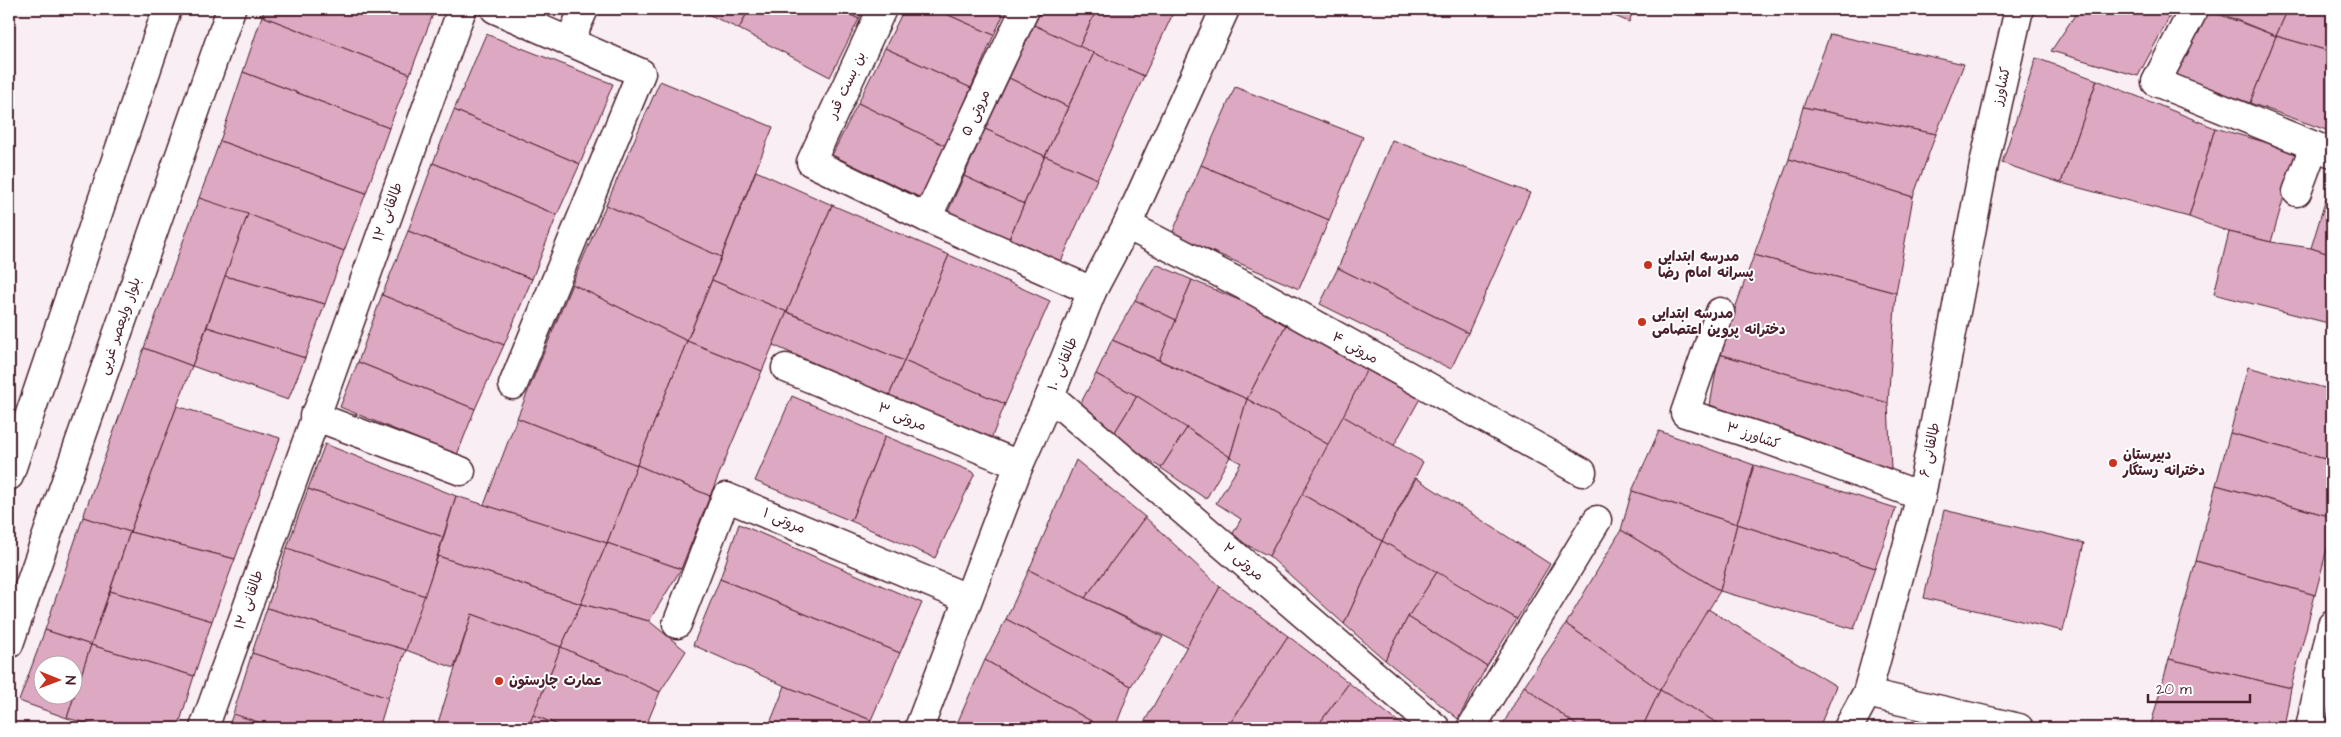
<svg xmlns="http://www.w3.org/2000/svg" width="2341" height="737" viewBox="0 0 2341 737" font-family="'Architects Daughter','Playpen Sans Arabic',sans-serif">
  <style>
    .building { fill: #dda8c2; stroke: #4a1f2b; fill-rule: evenodd }
    .lines { fill: none; stroke-linecap: round; stroke-linejoin: round }
    .minor-casing { stroke: #4a1f2b; stroke-width: 31 }
    .minor { stroke: #fff; stroke-width: 28 }
    .poi-dot { fill: #c8321e; stroke: #fff; stroke-width: 2 }
    .labels { text-anchor: middle; dominant-baseline: central; stroke-width: 4; stroke-linejoin: round; paint-order: stroke }
    .street-label { font-size: 14px; fill: #4a1f2b; stroke: #fff }
    .poi-label { font-size: 14px; font-weight: bold; fill: #4a1f2b; stroke: #fff; text-anchor: start }
  </style>
  <rect width="100%" height="100%" fill="#f8eef3"/>
  <filter id="ink" filterUnits="userSpaceOnUse"><feTurbulence type="fractalNoise" baseFrequency=".02" numOctaves="2"/><feDisplacementMap in="SourceGraphic" scale="10" xChannelSelector="R" yChannelSelector="G"/><feConvolveMatrix kernelMatrix="1 2 1 2 8 2 1 2 1" color-interpolation-filters="sRGB"/></filter>
  <g filter="url(#ink)">
    <g class="building">
      <polygon points="265,9 435,9 410,74 262,16"/>
      <polygon points="697,9 749,9 739,29"/>
      <polygon points="749,9 839,9 859,19 830,77 739,29"/>
      <polygon points="839,9 864,9 859,19"/>
      <polygon points="904,9 935,9 994,35 971,88 885,48"/>
      <polygon points="935,9 1006,9 994,35"/>
      <polygon points="1042,9 1097,9 1079,47 1034,25"/>
      <polygon points="1097,9 1175,9 1144,76 1079,47"/>
      <polygon points="1598,9 1634,9 1629,22"/>
      <polygon points="2079,9 2148,9 2170,16 2138,76 2051,51"/>
      <polygon points="2148,9 2174,9 2170,16"/>
      <polygon points="2205,9 2276,36 2250,103 2173,75"/>
      <polygon points="2210,9 2288,9 2276,36"/>
      <polygon points="2288,9 2332,9 2332,52 2276,36"/>
      <polygon points="262,16 410,74 389,128 243,72"/>
      <polygon points="1034,25 1094,53 1068,107 1009,78"/>
      <polygon points="486,34 613,84 580,164 454,110"/>
      <polygon points="1830,34 1964,64 1936,134 1803,107"/>
      <polygon points="2276,36 2332,52 2332,132 2250,103"/>
      <polygon points="885,48 971,88 946,146 858,103"/>
      <polygon points="1094,53 1144,76 1097,179 1045,156"/>
      <polygon points="2036,58 2097,80 2061,183 2002,163"/>
      <polygon points="243,72 389,128 366,193 220,141"/>
      <polygon points="1009,78 1068,107 1045,156 985,129"/>
      <polygon points="2097,80 2215,128 2189,217 2061,183"/>
      <polygon points="660,81 773,127 721,257 606,205"/>
      <polygon points="1235,87 1363,137 1329,220 1201,165"/>
      <polygon points="858,103 946,146 921,198 832,155"/>
      <polygon points="1803,107 1936,134 1913,197 1789,159"/>
      <polygon points="454,110 580,164 557,215 433,163"/>
      <polygon points="2215,128 2297,151 2271,242 2229,232 2189,217"/>
      <polygon points="985,129 1045,156 1024,204 964,176"/>
      <polygon points="1392,140 1530,193 1468,333 1338,268"/>
      <polygon points="220,141 366,193 344,251 199,198"/>
      <polygon points="1045,156 1097,179 1060,264 1008,241"/>
      <polygon points="1789,159 1913,197 1896,293 1754,255"/>
      <polygon points="433,163 557,215 532,279 408,231"/>
      <polygon points="1201,165 1329,220 1299,289 1172,234"/>
      <polygon points="756,171 832,205 787,312 712,280"/>
      <polygon points="964,176 1024,204 1008,241 946,216"/>
      <polygon points="2332,179 2332,255 2311,248"/>
      <polygon points="199,198 248,214 192,366 144,348"/>
      <polygon points="606,205 721,257 687,341 572,284"/>
      <polygon points="832,205 949,255 904,361 787,312"/>
      <polygon points="248,214 344,251 325,304 225,276"/>
      <polygon points="408,231 532,279 504,345 382,295"/>
      <polygon points="2229,232 2271,242 2311,248 2332,255 2332,324 2214,294"/>
      <polygon points="949,255 1050,301 1005,404 904,361"/>
      <polygon points="1754,255 1896,293 1888,403 1719,354"/>
      <polygon points="1156,264 1192,280 1176,320 1135,300"/>
      <polygon points="1338,268 1468,333 1451,369 1320,304"/>
      <polygon points="225,276 325,304 305,358 207,327"/>
      <polygon points="712,280 787,312 762,371 687,341"/>
      <polygon points="1192,280 1288,321 1247,399 1159,360"/>
      <polygon points="572,284 687,341 637,465 517,418"/>
      <polygon points="382,295 504,345 475,409 358,362"/>
      <polygon points="1135,300 1176,320 1159,360 1112,340"/>
      <polygon points="787,312 904,361 889,396 773,345"/>
      <polygon points="1288,321 1367,369 1329,445 1247,399"/>
      <polygon points="207,327 305,358 288,400 192,366"/>
      <polygon points="1112,340 1247,399 1230,457 1137,396 1096,374"/>
      <polygon points="687,341 762,371 710,496 637,465"/>
      <polygon points="144,348 192,366 130,532 83,517"/>
      <polygon points="1719,354 1888,403 1891,469 1710,405"/>
      <polygon points="904,361 1005,404 991,439 889,396"/>
      <polygon points="358,362 475,409 457,455 340,407"/>
      <polygon points="2248,367 2332,390 2332,461 2230,433"/>
      <polygon points="1367,369 1422,395 1393,447 1343,416"/>
      <polygon points="1096,374 1137,396 1113,435 1076,412"/>
      <polygon points="792,396 885,436 851,521 755,481"/>
      <polygon points="1137,396 1187,428 1161,468 1113,435"/>
      <polygon points="1247,399 1329,445 1269,556 1231,537 1241,519 1216,503 1241,463 1230,457"/>
      <polygon points="177,406 280,438 235,559 130,532"/>
      <polygon points="1343,416 1423,462 1382,541 1302,494"/>
      <polygon points="517,418 637,465 607,543 484,505"/>
      <polygon points="1187,428 1230,457 1206,499 1161,468"/>
      <polygon points="1659,431 1754,465 1737,524 1632,491"/>
      <polygon points="2230,433 2332,461 2332,517 2216,485"/>
      <polygon points="885,436 975,473 935,558 851,521"/>
      <polygon points="325,444 456,496 443,537 308,489"/>
      <polygon points="1076,460 1145,517 1085,598 1029,570"/>
      <polygon points="637,465 710,496 681,569 607,543"/>
      <polygon points="1754,465 1896,508 1875,568 1737,524"/>
      <polygon points="1416,478 1550,564 1517,619 1382,541"/>
      <polygon points="2216,485 2332,517 2332,530 2315,595 2196,561"/>
      <polygon points="308,489 443,537 425,596 287,548"/>
      <polygon points="1632,491 1737,524 1720,591 1621,530"/>
      <polygon points="1302,494 1382,541 1344,624 1269,556"/>
      <polygon points="456,496 607,543 581,604 438,556"/>
      <polygon points="1944,510 2084,543 2063,631 1924,598"/>
      <polygon points="83,517 130,532 91,645 45,630"/>
      <polygon points="1145,517 1220,587 1187,647 1085,598"/>
      <polygon points="739,524 922,603 900,653 720,579"/>
      <polygon points="1737,524 1875,568 1854,629 1720,591"/>
      <polygon points="1621,530 1720,591 1660,690 1566,624"/>
      <polygon points="130,532 235,559 212,621 110,591"/>
      <polygon points="1382,541 1437,572 1408,617 1385,660 1344,624"/>
      <polygon points="607,543 681,569 649,621 581,604"/>
      <polygon points="287,548 425,596 406,650 267,608"/>
      <polygon points="438,556 581,604 561,647 472,614 454,668 406,650"/>
      <polygon points="2196,561 2315,595 2291,688 2169,659"/>
      <polygon points="1029,570 1163,637 1131,686 1006,619"/>
      <polygon points="1437,572 1517,619 1487,666 1408,617"/>
      <polygon points="720,579 900,653 871,720 785,686 693,645"/>
      <polygon points="1220,587 1288,636 1227,728 1141,728"/>
      <polygon points="110,591 212,621 194,676 91,645"/>
      <polygon points="581,604 649,621 686,651 660,692 561,647"/>
      <polygon points="267,608 406,650 388,698 252,653"/>
      <polygon points="1708,609 1836,686 1819,728 1726,728 1660,690"/>
      <polygon points="472,614 561,647 528,728 442,728 437,726"/>
      <polygon points="1408,617 1487,666 1458,719 1385,660"/>
      <polygon points="1006,619 1131,686 1115,728 1103,728 985,660"/>
      <polygon points="1566,624 1660,690 1642,728 1580,728 1524,686"/>
      <path d="M45,630L91,645L67,718L19,701ZM42,664H72V694H42Z"/>
      <polygon points="1288,636 1349,683 1316,728 1227,728"/>
      <polygon points="91,645 194,676 178,728 104,728 67,718"/>
      <polygon points="561,647 660,692 645,728 565,728 533,715"/>
      <polygon points="252,653 388,698 379,728 276,728 233,714"/>
      <polygon points="2169,659 2291,688 2284,728 2150,728"/>
      <polygon points="985,660 1103,728 955,728"/>
      <polygon points="1349,683 1406,728 1316,728"/>
      <polygon points="785,686 871,720 868,728 768,728"/>
      <polygon points="1524,686 1580,728 1501,728"/>
      <polygon points="1660,690 1726,728 1642,728"/>
      <polygon points="233,714 276,728 228,728"/>
      <polygon points="533,715 565,728 528,728"/>
    </g>
    <g class="lines">
      <defs>
        <g id="minor">
          <polyline points="495,9 641,73 513,385"/>
          <polyline points="882,9 811,162 927,218 1092,291"/>
          <polyline points="2194,9 2156,82 2332,153"/>
          <polyline points="569,42 584,9"/>
          <polyline points="2297,192 2314,146"/>
          <polyline points="927,218 1025,9"/>
          <polyline points="1127,225 1253,290 1582,472"/>
          <polyline points="1720,312 1685,413 1763,438 1921,496"/>
          <polyline points="786,368 1019,465"/>
          <polyline points="1050,396 1436,728"/>
          <polyline points="314,416 461,471"/>
          <polyline points="9,476 167,9"/>
          <polyline points="677,624 726,497 967,598"/>
          <polyline points="9,644 231,9"/>
          <polyline points="1867,693 2019,728"/>
          <polyline points="204,728 462,9"/>
          <polyline points="919,728 1019,465 1050,396 1092,291 1127,225 1225,9"/>
          <polyline points="1471,728 1597,520"/>
          <polyline points="1848,728 1867,693 1921,496 1984,164 2019,9"/>
          <polyline points="2310,728 2332,625"/>
        </g>
      </defs>
      <use href="#minor" class="minor-casing"/>
      <use href="#minor" class="minor"/>
    </g>
  </g>
  <g class="poi-dot">
    <circle cx="1648" cy="265" r="5"/>
    <circle cx="1642" cy="322" r="5"/>
    <circle cx="2113" cy="463" r="5"/>
    <circle cx="499" cy="681" r="5"/>
  </g>
  <g class="labels">
    <g class="street-label">
      <text transform="translate(847 85) rotate(-65)">بن بست قدر</text>
      <text transform="translate(2002 86) rotate(-77)">کشاورز</text>
      <text transform="translate(976 113) rotate(-65)">مروتی ۵</text>
      <text transform="translate(388 212) rotate(-70)">طالقانی ۱۲</text>
      <text transform="translate(120 326) rotate(-71)">بلوار ولیعصر غربی</text>
      <text transform="translate(1355 348) rotate(29)">مروتی ۴</text>
      <text transform="translate(1063 364) rotate(-68)">طالقانی ۱۰</text>
      <text transform="translate(902 417) rotate(23)">مروتی ۳</text>
      <text transform="translate(1753 436) rotate(19)">کشاورز ۳</text>
      <text transform="translate(1930 450) rotate(-79)">طالقانی ۶</text>
      <text transform="translate(784 521) rotate(23)">مروتی ۱</text>
      <text transform="translate(1243 562) rotate(41)">مروتی ۲</text>
      <text transform="translate(249 600) rotate(-71)">طالقانی ۱۲</text>
    </g>
    <g class="poi-label">
      <text x="1658" y="257">مدرسه ابتدایی<tspan x="1658" dy="16">پسرانه امام رضا</tspan></text>
      <text x="1652" y="314">مدرسه ابتدایی<tspan x="1652" dy="16">دخترانه پروین اعتصامی</tspan></text>
      <text x="2123" y="455">دبیرستان<tspan x="2123" dy="16">دخترانه رستگار</tspan></text>
      <text x="509" y="681">عمارت چارستون</text>
    </g>
  </g>
  <rect width="2341" height="737" fill="none" stroke="#fff" stroke-width="30"/>
  <rect x="15" y="15" width="2311" height="707" fill="none" stroke="#4a1f2b" stroke-width="2" filter="url(#ink)"/>
  <g transform="translate(58 680) rotate(91)"><circle r="24" fill="#ffffff" stroke="#b7a5aa"/>
  <path d="M0-4L9 19L0 12L-9 19Z" fill="#c8321e"/>
  <text y="-8" font-size="14" font-weight="bold" text-anchor="middle" fill="#4a1f2b">N</text>
  </g>
  <path d="M2148 694v8h102v-8" fill="none" stroke="#4a1f2b" stroke-width="2.5"/>
  <text x="2156" y="694" font-size="15" fill="#4a1f2b" stroke="#ffffff" stroke-width="4" paint-order="stroke">20 m</text>
</svg>
